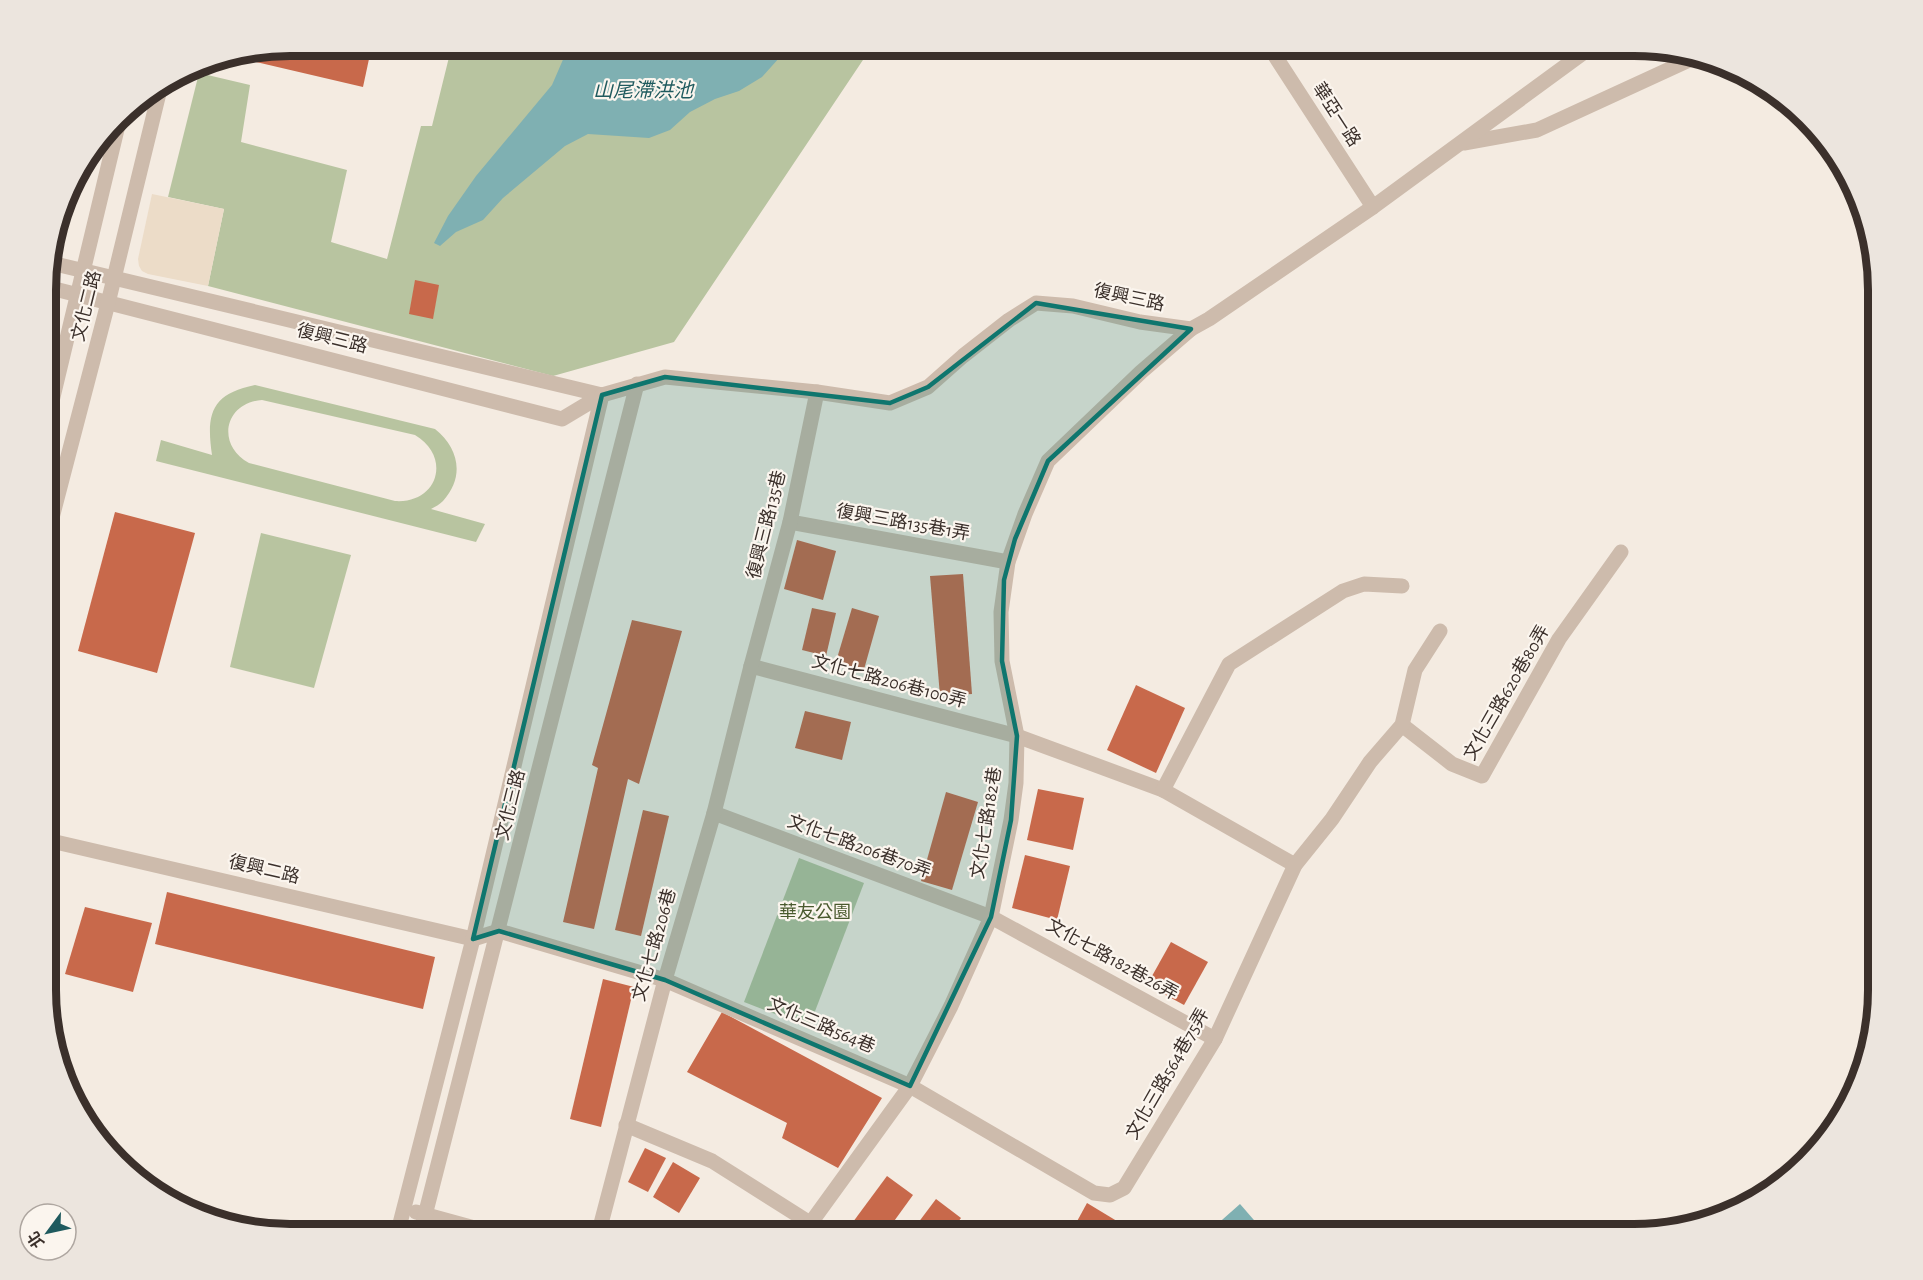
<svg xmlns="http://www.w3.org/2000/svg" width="1923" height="1280" viewBox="0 0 1923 1280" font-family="'Alegreya Sans','Noto Sans TC',sans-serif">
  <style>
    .green { fill: #b8c4a0; fill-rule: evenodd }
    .plaza { fill: #ecdcc8 }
    .water { fill: #7fb0b2 }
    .building { fill: #c8694b }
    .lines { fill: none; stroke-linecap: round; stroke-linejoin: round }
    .minor { stroke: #cdbbac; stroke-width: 15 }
    .marked { fill: #0f766e; fill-opacity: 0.2; stroke: #0f766e; stroke-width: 4.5; stroke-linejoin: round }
    .labels { text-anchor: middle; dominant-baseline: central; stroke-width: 4.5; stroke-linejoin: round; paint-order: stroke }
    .street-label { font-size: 18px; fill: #3b302b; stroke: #fbf5ee }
    .park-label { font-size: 18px; fill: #4a5a2e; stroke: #fbf5ee }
    .water-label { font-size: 20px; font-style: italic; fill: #1f5a5e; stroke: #fbf5ee }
    .rim { fill: none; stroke: #3b302b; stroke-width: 8 }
  </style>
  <rect width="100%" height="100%" fill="#f4ebe1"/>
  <g class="green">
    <polygon points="452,45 873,45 674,342 553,376 208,286 224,209 168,197 199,73 250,85 241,142 347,170 331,242 387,259 421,126 432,126"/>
    <path d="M255,385L435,429C459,448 465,477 443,501C440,504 435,507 431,509L485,524L476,542L156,461L161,440L212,455C206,414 211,394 255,385ZM262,400L415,435C452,457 438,504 395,501L249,463C216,445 224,403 262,400Z"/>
    <polygon points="261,533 351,555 314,688 230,667"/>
    <polygon points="799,858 864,883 809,1027 744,1002"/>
  </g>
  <polygon class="plaza" points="152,194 224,209 208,286 148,274 142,271 139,266 138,259"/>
  <g class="water">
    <polygon points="582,45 785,45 780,57 762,77 739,91 715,99 690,112 670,130 649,138 588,134 565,146 503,198 483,220 456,232 440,246 434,243 448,216 476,176 552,85 565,55"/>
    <polygon points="1240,1204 1267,1235 1205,1235"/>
  </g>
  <g class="building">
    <polygon points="289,45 372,45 363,87 252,61 254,52"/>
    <polygon points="415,280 439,285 433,319 409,314"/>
    <polygon points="115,512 195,533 157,673 78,651"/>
    <polygon points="797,540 836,551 823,600 784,589"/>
    <polygon points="963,574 972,694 940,696 930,576"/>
    <polygon points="812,608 836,613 826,656 802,650"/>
    <polygon points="852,608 879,616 863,673 835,665"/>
    <polygon points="632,620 682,631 639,784 628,779 594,929 563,922 598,768 592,765"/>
    <polygon points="1136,685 1185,708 1156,773 1107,750"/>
    <polygon points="805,711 851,722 842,760 795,748"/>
    <polygon points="1038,789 1084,798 1073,850 1027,840"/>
    <polygon points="946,792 978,802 952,890 921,881"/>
    <polygon points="643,810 669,816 641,936 615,930"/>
    <polygon points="1025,855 1070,866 1057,920 1012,908"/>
    <polygon points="167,892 435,957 423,1009 155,944"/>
    <polygon points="85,907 152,923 133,992 65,974"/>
    <polygon points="1171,942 1208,962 1184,1005 1147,985"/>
    <polygon points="603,979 634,987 601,1127 570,1119"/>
    <polygon points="722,1012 882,1098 838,1168 782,1138 787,1123 687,1072"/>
    <polygon points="645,1148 666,1158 648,1192 628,1182"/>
    <polygon points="673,1162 700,1178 679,1213 653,1197"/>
    <polygon points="887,1176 913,1195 884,1235 861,1235 850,1226"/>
    <polygon points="936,1199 961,1218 948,1235 909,1235"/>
    <polygon points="1087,1203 1140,1235 1091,1235 1075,1225"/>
    <polygon points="639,1221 657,1235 629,1235"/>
  </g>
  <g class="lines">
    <g class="minor">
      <polyline points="1268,45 1373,207"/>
      <polyline points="1464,143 1537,130 1698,56"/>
      <polyline points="47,262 602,395"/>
      <polyline points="47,287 562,419 602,395 665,377 817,392 890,403 928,387 963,356 1009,320 1036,303 1073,306 1140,322 1191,329 1209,319 1373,207 1594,45"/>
      <polyline points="47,422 120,117"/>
      <polyline points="790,522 1008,562"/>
      <polyline points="47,537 108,303 161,85"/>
      <polyline points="751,666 1017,736 1163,790 1295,865"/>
      <polyline points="1402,725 1452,764 1482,776 1559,639 1621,552"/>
      <polyline points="1163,790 1229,664 1343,591 1364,584 1402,586"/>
      <polyline points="714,813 991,917 1215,1039"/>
      <polyline points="47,840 473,939 499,931 665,980 910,1086 1094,1193 1110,1195 1124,1188 1215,1039 1295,865 1332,819 1370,762 1402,725 1415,670 1440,631"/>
      <polyline points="626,1125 712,1161 810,1223 825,1235"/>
      <polyline points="416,1212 500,1235"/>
      <polyline points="397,1235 473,939 602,395"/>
      <polyline points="420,1235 637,384"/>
      <polyline points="598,1235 665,980 714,813 751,666 790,522 817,392"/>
      <polyline points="802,1235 910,1086 951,1006 991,917 1011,820 1016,783 1017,736 1002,661 1001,612 1008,562 1025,514 1048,461 1141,372 1191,329"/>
    </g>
  </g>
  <path class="marked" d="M1036,303L1191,329L1048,461L1015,539L1004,580L1002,661L1017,736L1011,820L991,917L910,1086L665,980L499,931L473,939L602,395L665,377L890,403L928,387Z"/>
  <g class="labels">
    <g class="street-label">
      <text transform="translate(1336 115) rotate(57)">華亞一路</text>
      <text transform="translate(1129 298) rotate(12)">復興三路</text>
      <text transform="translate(87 306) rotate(-76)">文化二路</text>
      <text transform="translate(332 339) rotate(14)">復興三路</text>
      <text transform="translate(903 523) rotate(10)">復興三路135巷1弄</text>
      <text transform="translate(767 525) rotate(-76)">復興三路135巷</text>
      <text transform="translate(889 682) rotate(15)">文化七路206巷100弄</text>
      <text transform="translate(1507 693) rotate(-60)">文化三路620巷80弄</text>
      <text transform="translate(511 805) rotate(-76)">文化三路</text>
      <text transform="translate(987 823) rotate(-81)">文化七路182巷</text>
      <text transform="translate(859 847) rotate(20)">文化七路206巷70弄</text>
      <text transform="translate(264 870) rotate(13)">復興二路</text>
      <text transform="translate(655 945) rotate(-74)">文化七路206巷</text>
      <text transform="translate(1112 960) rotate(29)">文化七路182巷26弄</text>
      <text transform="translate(821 1026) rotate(23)">文化三路564巷</text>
      <text transform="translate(1168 1074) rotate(-60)">文化三路564巷75弄</text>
    </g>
    <g class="park-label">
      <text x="815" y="913">華友公園</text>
    </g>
    <g class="water-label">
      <text x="643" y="91">山尾滯洪池</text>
    </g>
  </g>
  <path d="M0 0H1923V1280H0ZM290 56H1634A234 234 0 0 1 1868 290V990A234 234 0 0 1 1634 1224H290A234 234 0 0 1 56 990V290A234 234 0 0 1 290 56Z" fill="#ece5de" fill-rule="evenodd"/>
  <path class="rim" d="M290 56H1634A234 234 0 0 1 1868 290V990A234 234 0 0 1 1634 1224H290A234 234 0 0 1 56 990V290A234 234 0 0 1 290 56Z"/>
  <g transform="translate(48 1232) rotate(237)"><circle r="28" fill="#fbf5ee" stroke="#aea6a0" stroke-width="1.5"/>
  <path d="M0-4.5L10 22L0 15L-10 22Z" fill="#1f5a5e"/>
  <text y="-9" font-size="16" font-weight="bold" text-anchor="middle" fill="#3b302b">北</text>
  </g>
</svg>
